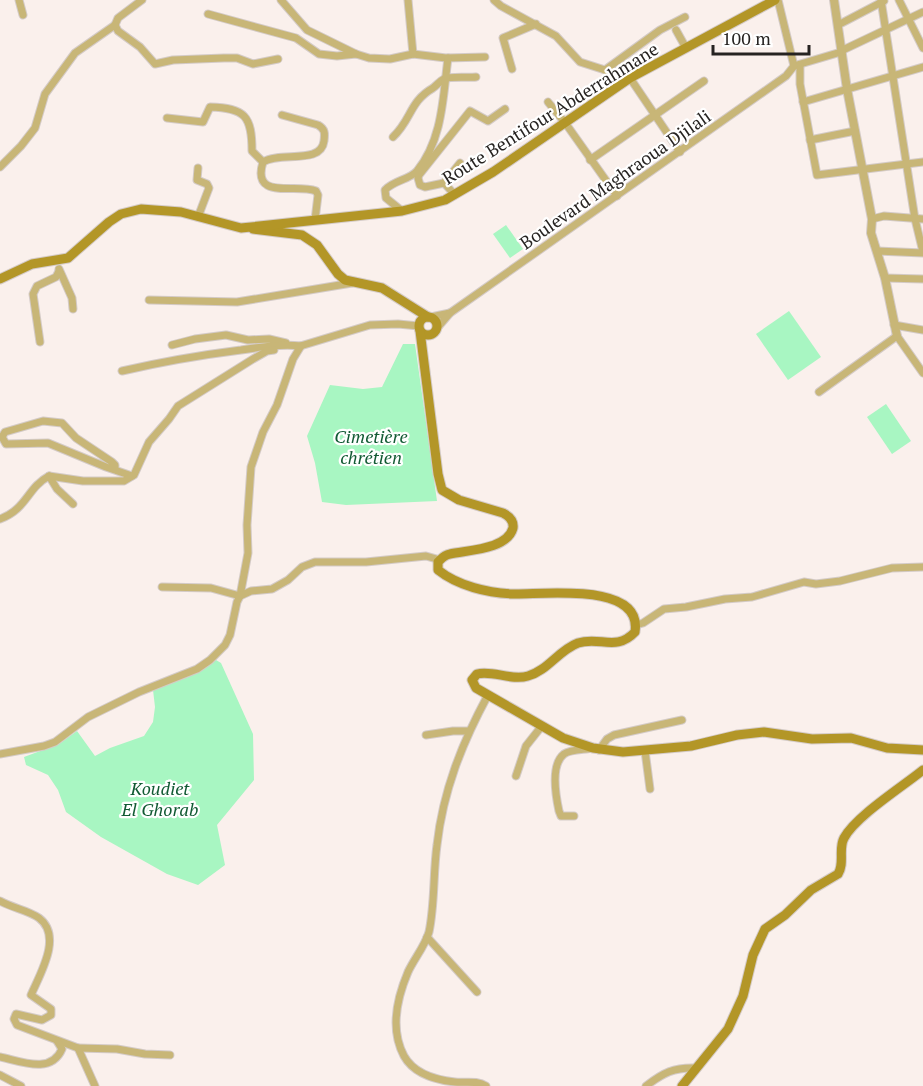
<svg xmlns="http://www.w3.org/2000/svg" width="923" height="1086" viewBox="0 0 923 1086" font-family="'PT Serif',serif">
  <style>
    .green { fill: #a8f6c2 }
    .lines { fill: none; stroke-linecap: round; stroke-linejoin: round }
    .minor-casing { stroke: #d4cbc7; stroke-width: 9 }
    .tertiary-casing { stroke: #d4cbc7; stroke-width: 10 }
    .secondary-casing { stroke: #d4cbc7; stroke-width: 11 }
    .minor { stroke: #c8b677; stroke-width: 7 }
    .tertiary { stroke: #c8b677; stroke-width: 8 }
    .secondary { stroke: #b39627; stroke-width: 9 }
    .labels { text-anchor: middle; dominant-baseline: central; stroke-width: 4.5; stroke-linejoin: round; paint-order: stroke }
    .street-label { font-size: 18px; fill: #262321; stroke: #fff }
    .park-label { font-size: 18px; font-style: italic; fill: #115a33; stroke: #fff }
  </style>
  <rect width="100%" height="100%" fill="#faf0ec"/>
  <g class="green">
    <polygon points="506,225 523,249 510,258 493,234"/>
    <polygon points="789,311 821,357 788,380 756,334"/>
    <polygon points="403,344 415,344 437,501 346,505 322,502 315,463 307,436 330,385 363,389 382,387"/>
    <polygon points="886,404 911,441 892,454 867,417"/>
    <polygon points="216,660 221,663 253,734 254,780 217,825 225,865 198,885 167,874 101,837 66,812 58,790 48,775 26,765 24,757 59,744 77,731 95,756 110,748 144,736 153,722 155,707 153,690 188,677"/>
  </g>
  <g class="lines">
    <defs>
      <g id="minor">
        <polyline points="19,0 23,15"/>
        <polyline points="142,0 118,18 115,25 118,31 140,47 155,64 173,60 224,58 237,58 253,64 278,59"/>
        <polyline points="281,0 307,30 356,54 369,58 390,59 413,54 446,58 485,57"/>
        <polyline points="408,0 413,54"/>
        <polyline points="494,0 501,6 556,36 580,62 630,78 680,152"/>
        <polyline points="778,0 794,66"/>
        <polyline points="881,0 915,219 923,252"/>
        <polyline points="899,0 923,48"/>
        <polyline points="208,14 296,38 319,54 337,56 356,54"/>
        <polyline points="838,25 884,1"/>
        <polyline points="676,30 686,48"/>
        <polyline points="797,65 841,52 845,49 923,12"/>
        <polyline points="800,65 800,84 817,175 923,162"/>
        <polyline points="512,69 503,38 536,24"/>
        <polyline points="605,70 660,30 685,17"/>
        <polyline points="548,102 566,124 617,196"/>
        <polyline points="803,102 923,67"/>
        <path d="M282,115L318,125C325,129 325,133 324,141C321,165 281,151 263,162C251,201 296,183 316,191L318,195L315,220"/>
        <path d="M167,118L203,122L210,107C245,108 252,116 252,151L263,162"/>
        <path d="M393,137C412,119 409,102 433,88C437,85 440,81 444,79C450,76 468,78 476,77"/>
        <polyline points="810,140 855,131"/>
        <polyline points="590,160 704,81"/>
        <polyline points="0,167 21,146 35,128 45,94 75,53 115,25"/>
        <polyline points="198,168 197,180 207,184 209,188 198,217"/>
        <polyline points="444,183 460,163"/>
        <polyline points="455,195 444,183 425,187 420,185 418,178 419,175 470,111 488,121 505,109"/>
        <path d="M402,211L386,198L385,190C394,180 409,180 417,171C443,139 443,96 448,58"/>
        <polyline points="872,219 884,216 923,219"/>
        <polyline points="877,251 923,253"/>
        <polyline points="59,269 72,298 73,309"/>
        <polyline points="885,278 923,279"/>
        <polyline points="149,300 237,302 352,283"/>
        <polyline points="431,317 450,313"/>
        <polyline points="894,325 923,330"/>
        <polyline points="438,327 450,313 786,76 794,66"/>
        <polyline points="40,342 33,294 37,286 56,277 59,271"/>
        <polyline points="172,345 195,339 226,335 248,340 269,339 286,343"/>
        <polyline points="297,347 370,325 398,324 419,326"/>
        <path d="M122,371C161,362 201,355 241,350C261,347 281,344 301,346L293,359L277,405L263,432L251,467L247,525L248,553L240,596L211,588L162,587"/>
        <polyline points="819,392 897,336 923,373"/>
        <polyline points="115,470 115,465 112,462 76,438 62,423 43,421 5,432 2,437 6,444 48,443 106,467 132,476"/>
        <polyline points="49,476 57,489 73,504"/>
        <path d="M0,519C27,509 27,488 49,476L83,481H124L134,475L149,442L169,419L178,406L253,359L267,351L274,350"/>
        <polyline points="636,625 643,623 664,609 686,607 725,599 752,597 804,582 816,584 840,581 892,568 923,567"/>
        <polyline points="426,735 453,731 468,731"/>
        <polyline points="599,750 607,739 614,735 682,720"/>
        <polyline points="645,751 650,789"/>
        <polyline points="0,754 44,746 55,742 88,717 139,692 197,669 210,660 225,645 230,635 237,602 240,596 251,591 272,589 288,580 302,567 315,562 366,562 426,556 440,560"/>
        <polyline points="516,776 526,746 541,727"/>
        <path d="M574,816H561L559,811C556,797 550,765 564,754C571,749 585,750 593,748"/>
        <path d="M0,901C12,908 28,910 39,918C63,936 40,974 31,995L51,1009V1015L42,1020L16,1014L14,1019L17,1025L78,1048L95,1086"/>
        <polyline points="427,937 477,992"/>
        <polyline points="78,1048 117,1049 145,1054 170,1055"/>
        <path d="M0,1057C20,1061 51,1075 62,1049L57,1041"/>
        <polyline points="0,1075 21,1086"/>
        <path d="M486,1086C477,1080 466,1083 455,1082C436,1080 414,1074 404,1056C390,1030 397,998 408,972C414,959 425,946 429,932C435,904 433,873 437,845C443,791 462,743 488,695"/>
        <path d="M646,1086C663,1073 674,1067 696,1068"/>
      </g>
      <polyline id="tertiary" points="834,0 847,89 872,219 871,233 885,278 897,336"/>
      <g id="secondary">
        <polyline points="253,229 302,235 317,245 338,274 345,280 382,288 428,317"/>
        <polyline points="0,279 32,264 68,258 109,222 121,214 141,209 181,212 241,228 402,211 445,200 493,172 630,78 775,0"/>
        <circle cx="428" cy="326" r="9"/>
        <path d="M420,331L438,474L442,490L459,500L503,513C509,516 514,520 513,528C507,550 467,550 450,554C444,555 442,558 438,562V570C458,586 488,593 513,594C542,595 643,581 635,632C616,652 600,636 578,643C559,650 547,671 528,676C511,681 493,670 477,674L472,680L476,688L563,738L593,748L623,752L691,746L737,735L764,732L812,739L851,738L887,748L923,750"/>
        <path d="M682,1086L728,1029L743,996L753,955L765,929L785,915L811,890L838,874C845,863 838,849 844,838C856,816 902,787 923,770"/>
      </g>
    </defs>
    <use href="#minor" class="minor-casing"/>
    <use href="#tertiary" class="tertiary-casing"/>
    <use href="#secondary" class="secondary-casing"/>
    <use href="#minor" class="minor"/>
    <use href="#tertiary" class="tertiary"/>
    <use href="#secondary" class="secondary"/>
  </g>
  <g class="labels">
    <g class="street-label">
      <text transform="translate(550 113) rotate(-32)">Route Bentifour Abderrahmane</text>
      <text transform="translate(615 179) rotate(-35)">Boulevard Maghraoua Djilali</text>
    </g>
    <g class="park-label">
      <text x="371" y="436">Cimetière<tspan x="371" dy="21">chrétien</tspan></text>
      <text x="160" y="788">Koudiet<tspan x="160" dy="21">El Ghorab</tspan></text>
    </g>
  </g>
  <path d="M713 45v9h96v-9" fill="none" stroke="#262321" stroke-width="3"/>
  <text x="722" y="45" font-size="18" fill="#262321" stroke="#ffffff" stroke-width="4.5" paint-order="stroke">100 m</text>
</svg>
